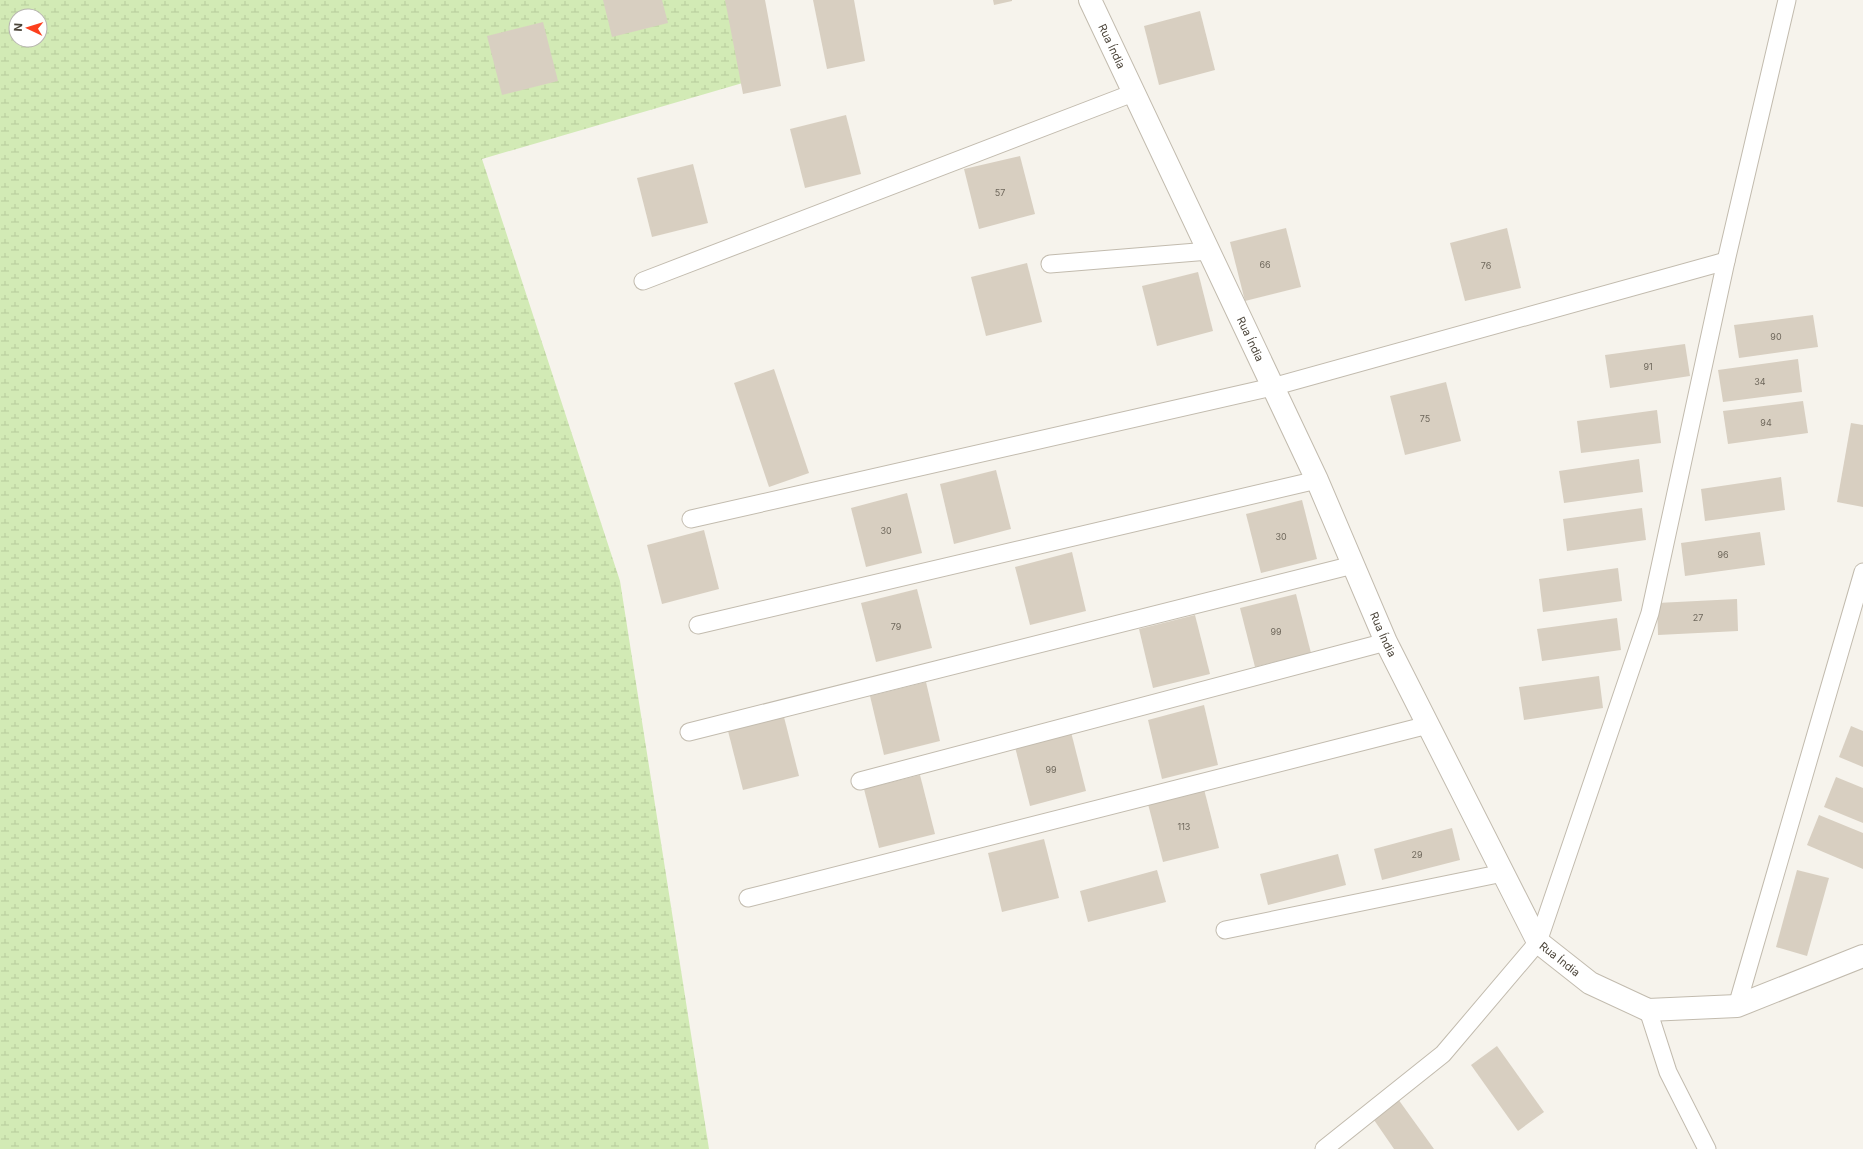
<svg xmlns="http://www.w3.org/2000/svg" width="1863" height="1149" viewBox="0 0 1863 1149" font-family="Inter,sans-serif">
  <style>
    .wetland { fill: url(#wetland-marsh); fill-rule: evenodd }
    .building { fill: #d8cfc1 }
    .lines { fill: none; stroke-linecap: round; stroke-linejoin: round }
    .service-casing { stroke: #c2bbae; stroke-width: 19 }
    .minor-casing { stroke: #c2bbae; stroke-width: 24 }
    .service { stroke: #fff; stroke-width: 17 }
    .minor { stroke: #fff; stroke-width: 22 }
    .labels { text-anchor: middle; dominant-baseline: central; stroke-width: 4; stroke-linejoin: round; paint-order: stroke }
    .number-label { font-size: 9px; fill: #6e675b }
    .street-label { font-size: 11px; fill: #4b4439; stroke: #fff }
  </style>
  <defs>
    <pattern id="wetland-marsh" width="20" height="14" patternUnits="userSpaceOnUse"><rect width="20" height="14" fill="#d2eab5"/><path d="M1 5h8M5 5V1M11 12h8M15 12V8" fill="none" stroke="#b6ca9c"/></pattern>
  </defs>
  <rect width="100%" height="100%" fill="#f6f3ec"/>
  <path class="wetland" d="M0,0H760L746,82L482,159L620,581L709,1149H0ZM16,16H40V40H16Z"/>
  <g class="building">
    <polygon points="603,0 662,0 668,23 612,37"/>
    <polygon points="725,0 765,0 781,86 743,94"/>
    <polygon points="813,0 854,0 865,61 827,69"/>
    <polygon points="993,0 1012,0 1012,1 994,5"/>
    <polygon points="1200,11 1215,70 1159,85 1144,26"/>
    <polygon points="543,22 558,81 502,95 487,36"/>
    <polygon points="846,115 861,174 805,188 790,129"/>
    <polygon points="1020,156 1035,214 979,229 964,169"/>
    <polygon points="693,164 708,223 652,237 637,178"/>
    <polygon points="1286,228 1301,287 1245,301 1230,242"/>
    <polygon points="1507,228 1521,288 1465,301 1450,243"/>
    <polygon points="1027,263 1042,322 986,336 971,277"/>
    <polygon points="1198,272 1213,331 1157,346 1142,286"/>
    <polygon points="1813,315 1818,347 1739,358 1734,325"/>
    <polygon points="1685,344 1690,376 1610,388 1605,355"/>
    <polygon points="1798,359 1802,392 1723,402 1718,370"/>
    <polygon points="774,369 809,473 769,487 734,383"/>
    <polygon points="1446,382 1461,441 1405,455 1390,396"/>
    <polygon points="1803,401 1808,433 1728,444 1723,411"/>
    <polygon points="1657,410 1661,443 1581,453 1577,421"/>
    <polygon points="1851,423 1863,425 1863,507 1837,502"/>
    <polygon points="1639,459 1643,492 1564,503 1559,471"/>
    <polygon points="996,470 1011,529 954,544 940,484"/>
    <polygon points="1781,477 1785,510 1705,521 1701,489"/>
    <polygon points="907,493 922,553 866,567 851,508"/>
    <polygon points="1302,500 1317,559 1261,573 1246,514"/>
    <polygon points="1642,508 1646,540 1567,551 1563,519"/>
    <polygon points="704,530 719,589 662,604 647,545"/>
    <polygon points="1760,532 1765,565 1685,576 1681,543"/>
    <polygon points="1072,552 1086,611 1030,625 1015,567"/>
    <polygon points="1618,568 1622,601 1543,612 1539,579"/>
    <polygon points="917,589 932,648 876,662 861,603"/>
    <polygon points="1296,594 1311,653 1255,667 1240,608"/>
    <polygon points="1737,599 1738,631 1658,635 1657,603"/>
    <polygon points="1195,615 1210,674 1153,688 1139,629"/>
    <polygon points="1617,618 1621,650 1542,661 1537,629"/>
    <polygon points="1599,676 1603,708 1524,720 1519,687"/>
    <polygon points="926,682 940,741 884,755 870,696"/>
    <polygon points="1204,705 1218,765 1162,779 1148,720"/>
    <polygon points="784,717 799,776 743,790 728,731"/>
    <polygon points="1851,726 1863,731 1863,767 1839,757"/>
    <polygon points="1071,732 1086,791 1030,806 1015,747"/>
    <polygon points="920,775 935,834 879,848 864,789"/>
    <polygon points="1836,777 1863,788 1863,823 1824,807"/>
    <polygon points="1204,789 1219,848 1163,862 1148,804"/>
    <polygon points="1819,815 1863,833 1863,869 1807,845"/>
    <polygon points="1452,828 1460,860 1382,880 1374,849"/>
    <polygon points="1044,839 1059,898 1002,912 988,853"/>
    <polygon points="1338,854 1346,885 1268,905 1260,874"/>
    <polygon points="1157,870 1166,902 1088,922 1080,891"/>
    <polygon points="1797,870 1829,878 1807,956 1776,947"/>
    <polygon points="1497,1046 1544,1112 1518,1131 1471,1065"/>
    <polygon points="1398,1099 1434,1149 1394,1149 1372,1117"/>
  </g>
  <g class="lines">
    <defs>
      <g id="service">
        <polyline points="1050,264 1209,251"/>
        <polyline points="643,281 1133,93"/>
        <polyline points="691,519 1272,387 1726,261"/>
        <polyline points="698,625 1317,480"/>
        <polyline points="689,732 1353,565"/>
        <polyline points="860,781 1386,642"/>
        <polyline points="748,898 1428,725"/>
        <polyline points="1225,930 1503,873"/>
        <polyline points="1737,1006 1863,572"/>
        <polyline points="1648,1010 1668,1072 1707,1149"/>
        <polyline points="1324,1149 1443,1054 1538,942 1650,613 1726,261 1787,0"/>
      </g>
      <g id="minor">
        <path id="s1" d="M1090,0L1317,480L1386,642L1538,942L1590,983L1648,1010L1737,1006L1863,956"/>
      </g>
    </defs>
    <use href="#service" class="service-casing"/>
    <use href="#minor" class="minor-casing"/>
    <use href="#service" class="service"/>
    <use href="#minor" class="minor"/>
  </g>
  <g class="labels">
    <g class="number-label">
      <text x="1000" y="192">57</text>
      <text x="1265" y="264">66</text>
      <text x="1486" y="265">76</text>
      <text x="1776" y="336">90</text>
      <text x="1648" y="366">91</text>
      <text x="1760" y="381">34</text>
      <text x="1425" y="418">75</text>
      <text x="1766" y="422">94</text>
      <text x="886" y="530">30</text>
      <text x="1281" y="536">30</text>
      <text x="1723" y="554">96</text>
      <text x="1698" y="617">27</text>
      <text x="896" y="626">79</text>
      <text x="1276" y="631">99</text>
      <text x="1051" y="769">99</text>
      <text x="1184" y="826">113</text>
      <text x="1417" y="854">29</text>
    </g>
    <g class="street-label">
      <text stroke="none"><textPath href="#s1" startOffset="51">Rua Índia</textPath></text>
      <text stroke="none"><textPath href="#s1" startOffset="375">Rua Índia</textPath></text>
      <text stroke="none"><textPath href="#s1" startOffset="699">Rua Índia</textPath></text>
      <text stroke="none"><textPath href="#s1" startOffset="1071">Rua Índia</textPath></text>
    </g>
  </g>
  <g transform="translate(28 28) rotate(274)"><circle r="19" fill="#ffffff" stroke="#b7b4b0"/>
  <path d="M0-3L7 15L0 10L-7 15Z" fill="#fc3f1d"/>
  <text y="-6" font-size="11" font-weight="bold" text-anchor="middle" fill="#4b4439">N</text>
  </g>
</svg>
